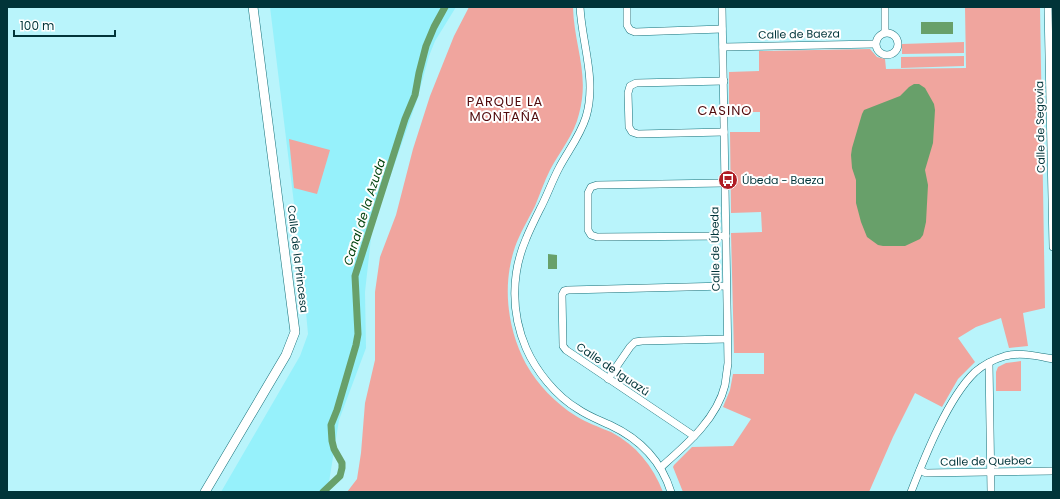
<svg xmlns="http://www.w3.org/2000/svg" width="1060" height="499" viewBox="0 0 1060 499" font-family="Poppins,sans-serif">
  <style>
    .built { fill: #96f1fb }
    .green { fill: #f0a59e }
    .water { fill: #68a06a }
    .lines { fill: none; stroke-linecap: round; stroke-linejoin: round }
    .canal { stroke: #68a06a; stroke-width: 7 }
    .minor-casing { stroke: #16717a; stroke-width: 8 }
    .tertiary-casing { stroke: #16717a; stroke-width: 10 }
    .minor { stroke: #fff; stroke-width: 7 }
    .tertiary { stroke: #fff; stroke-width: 9 }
    .labels { text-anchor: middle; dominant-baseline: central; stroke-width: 4; stroke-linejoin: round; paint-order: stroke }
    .street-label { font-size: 11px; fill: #013439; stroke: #fff }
    .poi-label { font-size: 11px; fill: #013439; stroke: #fff; text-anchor: start }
    .water-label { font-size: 12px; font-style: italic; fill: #03440f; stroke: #fff }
    .quarter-label { font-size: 13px; letter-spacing: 1px; fill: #500a0c; stroke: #fff }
  </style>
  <rect width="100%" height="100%" fill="#b9f4fb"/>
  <polygon class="built" points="270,7 456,7 435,41 429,56 417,100 372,229 365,292 366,348 339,420 329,482 319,492 221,492 300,356 308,334 302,269"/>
  <g class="green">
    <path d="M469,7H573C574,46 590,74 579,114C574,135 560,151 550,170C544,182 540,194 535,206C528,220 520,233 515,247C502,285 507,328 526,364C538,385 555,403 576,416C587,423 599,427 611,432C636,445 653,466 663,492H347L357,479L361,453L365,403L375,360V292L380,257L396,215L413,149L430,96L454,36Z"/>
    <polygon points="965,7 1040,7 1045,308 1023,313 1028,346 1009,348 1001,318 976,327 958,338 975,362 958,379 942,407 915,393 893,437 869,492 683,492 673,467 674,465 692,447 733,446 751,419 723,407 730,390 733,374 764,374 764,353 734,353 731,233 762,232 761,212 731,213 730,132 760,132 760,112 729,112 729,72 759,71 759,51 870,49 877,57 885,59 886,69 966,68"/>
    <polygon points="964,42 964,53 902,54 902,44"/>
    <polygon points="964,56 964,66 901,68 901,57"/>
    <polygon points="289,139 330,150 317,194 294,188"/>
    <polygon points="1021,361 1021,391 996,391 996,372 998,367 1006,363"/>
  </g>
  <g class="water">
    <rect x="921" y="22" width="32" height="12"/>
    <polygon points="914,84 919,84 925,88 934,104 935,110 933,143 925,170 928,185 926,222 923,235 920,239 905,246 883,246 878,245 867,237 861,222 856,203 856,180 852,168 851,155 852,148 862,114 864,110 900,96 909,87"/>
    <polygon points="548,254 557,255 557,269 548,269"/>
  </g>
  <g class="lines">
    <polyline class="canal" points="323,492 340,476 342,468 342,463 334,449 332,441 331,425 337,410 356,345 358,334 355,276 405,119 415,95 419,73 426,46 434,27 445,7"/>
    <defs>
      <g id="minor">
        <path d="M580,7C582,44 597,80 586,117C580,136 568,151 559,168C552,181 547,196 540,209C535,219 530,229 526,239C511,274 511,313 526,348C536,371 556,396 578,409C588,416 599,420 610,425C640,439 661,460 671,492"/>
        <polyline points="627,7 627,25 630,30 635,32 722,29"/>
        <polyline points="885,7 885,32"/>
        <polyline points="1048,7 1053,247"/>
        <circle cx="887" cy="44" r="11"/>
        <polyline points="723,47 875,44"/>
        <polyline points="724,81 636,83 630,86 628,93 629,127 632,132 638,134 724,132"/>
        <polyline points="725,183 597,185 591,187 588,193 588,230 591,235 597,237 726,236"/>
        <polyline points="989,363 991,492"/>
        <polyline points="608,379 630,347 635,342 642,341 727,339"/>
        <polyline points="694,436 566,350 563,346 562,295 564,291 568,290 726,286"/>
        <path d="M661,467C686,445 717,419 725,385C726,378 727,370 728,363L722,7"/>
        <polyline points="920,470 926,473 1053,471"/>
        <path d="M911,492C925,456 948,398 975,372C983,365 995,359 1005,356C1021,352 1037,356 1053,359"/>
      </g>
      <polyline id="tertiary" points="205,492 286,355 295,332 253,7"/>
    </defs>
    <use href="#minor" class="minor-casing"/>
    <use href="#tertiary" class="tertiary-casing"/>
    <use href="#minor" class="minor"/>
    <use href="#tertiary" class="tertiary"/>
  </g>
  <defs>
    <symbol id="bus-disc" viewBox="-11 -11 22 22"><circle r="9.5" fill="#af1d24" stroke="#fff"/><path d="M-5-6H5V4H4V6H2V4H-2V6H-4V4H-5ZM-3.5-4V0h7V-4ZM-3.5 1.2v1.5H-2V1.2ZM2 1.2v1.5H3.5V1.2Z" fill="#fff"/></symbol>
  </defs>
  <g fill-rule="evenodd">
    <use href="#bus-disc" x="717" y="169" width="22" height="22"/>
  </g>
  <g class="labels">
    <g class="street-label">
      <text transform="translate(799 34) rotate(-1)">Calle de Baeza</text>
      <text transform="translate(1040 127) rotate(-91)">Calle de Segovia</text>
      <text transform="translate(715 249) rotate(-91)">Calle de Úbeda</text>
      <text transform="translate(298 259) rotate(83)">Calle de la Princesa</text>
      <text transform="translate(613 369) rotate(34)">Calle de Iguazú</text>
      <text transform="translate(986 461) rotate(-1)">Calle de Quebec</text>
    </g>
    <g class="poi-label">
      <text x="742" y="180">Úbeda - Baeza</text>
    </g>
    <g class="water-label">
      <text transform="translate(364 212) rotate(-72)">Canal de la Azuda</text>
    </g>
    <g class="quarter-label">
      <text x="505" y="101">PARQUE LA<tspan x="505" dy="15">MONTAÑA</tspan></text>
      <text x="725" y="110">CASINO</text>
    </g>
  </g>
  <rect width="1060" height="499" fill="none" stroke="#013439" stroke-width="16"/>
  <path d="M14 30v6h101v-6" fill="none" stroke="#013439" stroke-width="2"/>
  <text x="20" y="30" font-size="12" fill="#013439" stroke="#ffffff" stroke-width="3" paint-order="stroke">100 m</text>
</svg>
